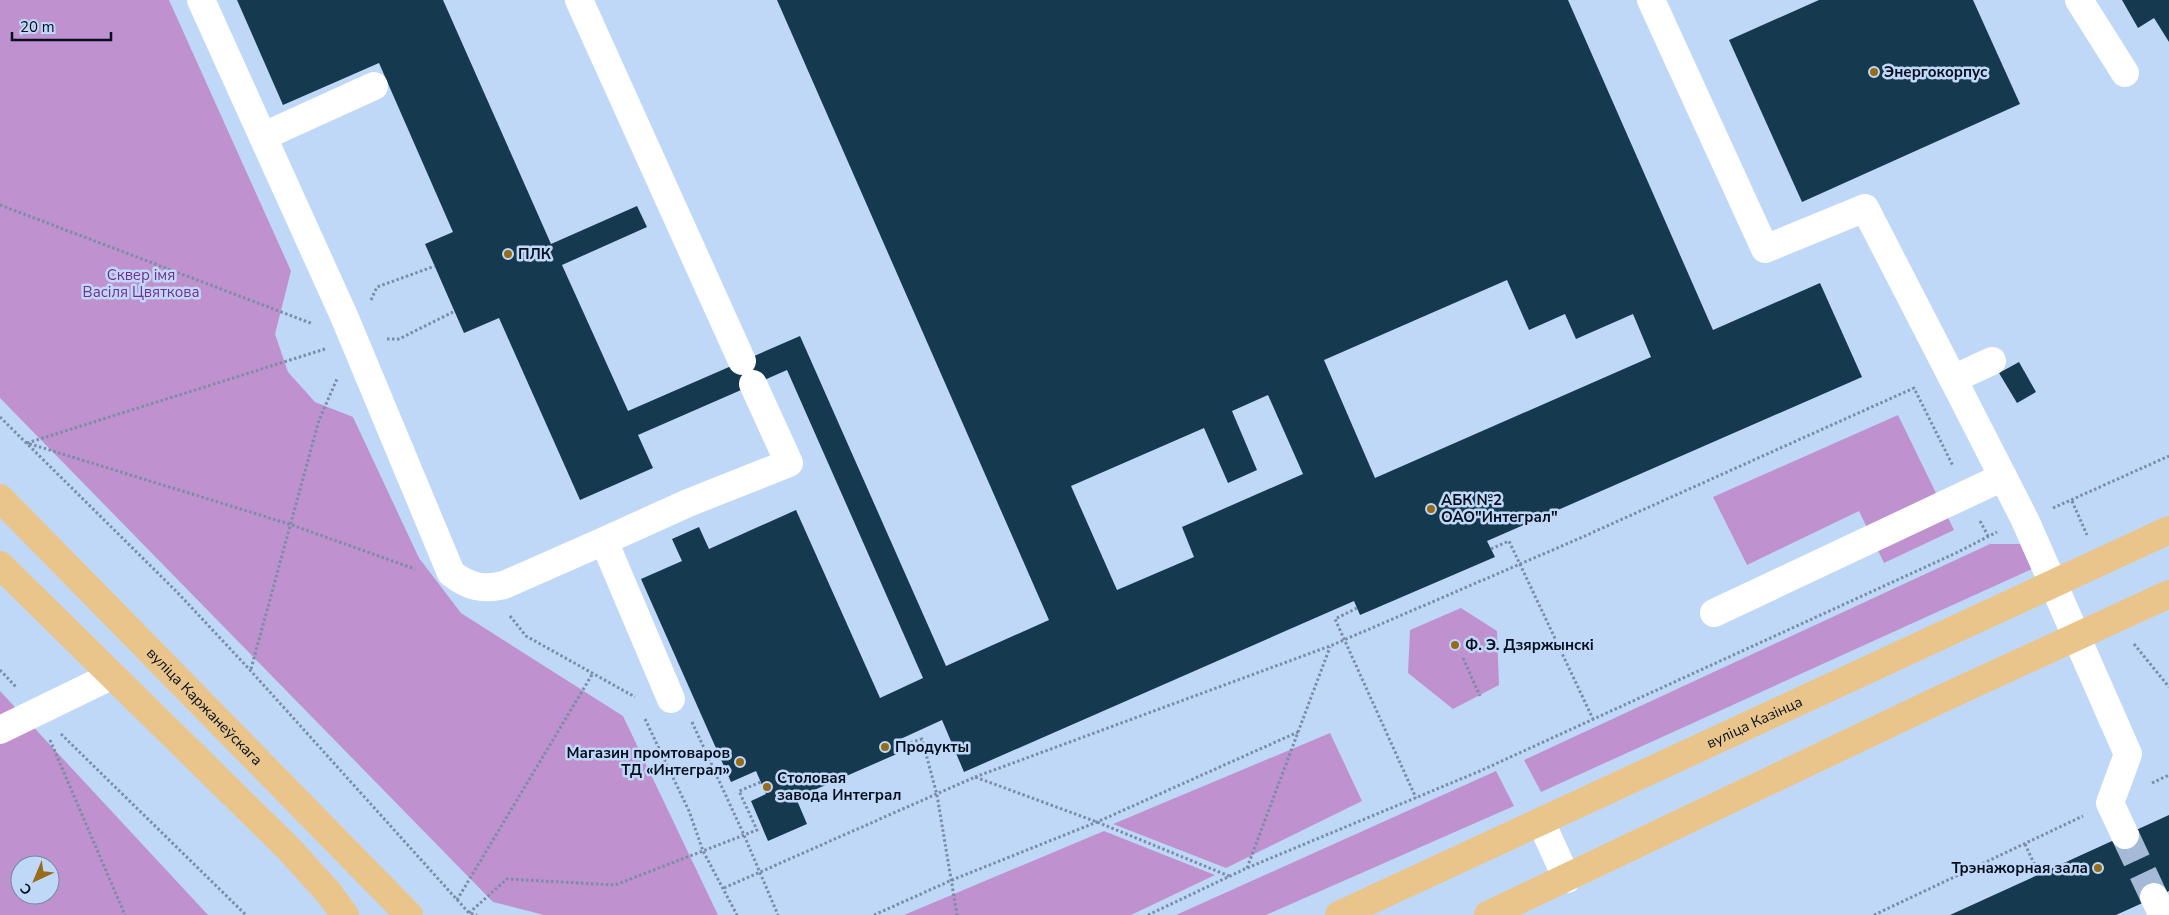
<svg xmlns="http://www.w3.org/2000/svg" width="2169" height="915" viewBox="0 0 2169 915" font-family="'Nunito Sans',sans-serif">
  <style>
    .green { fill: #bf92cf; fill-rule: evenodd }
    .building { fill: #15394e; fill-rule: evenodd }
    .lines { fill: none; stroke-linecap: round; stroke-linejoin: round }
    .minor-tunnel { stroke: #a4bad7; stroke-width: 28; stroke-dasharray: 28 14; stroke-linecap: butt }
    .path { stroke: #7a8ca6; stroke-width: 3; stroke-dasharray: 2.5 2.5; stroke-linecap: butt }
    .minor { stroke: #fff; stroke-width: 28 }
    .major { stroke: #e9c58b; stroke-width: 28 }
    .poi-dot { fill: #986b1a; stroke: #c0d8f8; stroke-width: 2 }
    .labels { text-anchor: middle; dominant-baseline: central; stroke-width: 5; stroke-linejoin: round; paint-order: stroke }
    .poi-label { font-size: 15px; font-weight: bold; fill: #050e1c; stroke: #c0d8f8; text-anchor: start }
    .park-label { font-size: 15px; fill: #782c91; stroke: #c0d8f8 }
    .street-label { font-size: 15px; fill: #050e1c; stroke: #c0d8f8 }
  </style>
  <rect width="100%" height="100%" fill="#c0d8f8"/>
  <g class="green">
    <polygon points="0,0 169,0 291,271 275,334 288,372 315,402 353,417 419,558 461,613 623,716 718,915 544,915 493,902 0,398"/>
    <polygon points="1898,415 1954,530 1884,563 1859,511 1747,565 1713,497"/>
    <polygon points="1990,544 2020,544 2032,569 1541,792 1524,760"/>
    <polygon points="1461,608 1497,631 1499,685 1453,709 1408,673 1410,630"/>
    <path d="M0,691L208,915H0ZM20,865H50V895H20Z"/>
    <polygon points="1330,733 1362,801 1226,868 1113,824"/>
    <polygon points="1496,771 1514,806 1266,915 1176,915"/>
    <polygon points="1104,831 1215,875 1131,915 904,915"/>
  </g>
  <g class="building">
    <path d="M237,0H443L551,244L637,206L647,227L562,265L628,411L800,336L946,666L1049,620L777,0H1568L1713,330L1820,283L1862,377L1487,541L1495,557L1360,615L1354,601L964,772L942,720L894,742L899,753L796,798L807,824L768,841L751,801L766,794L756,771L731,782L641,579L682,561L672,539L699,527L709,549L796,510L880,698L923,678L787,370L638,435L653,468L580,500L499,318L464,333L425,244L453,232L379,63L283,105ZM1507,280L1529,330L1565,314L1576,339L1633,314L1651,357L1375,478L1324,360ZM1268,395L1303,474L1182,527L1194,557L1117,590L1071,486L1204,428L1228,483L1257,470L1232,411Z"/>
    <polygon points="1819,0 1973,0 2020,104 1802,202 1729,40"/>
    <polygon points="2122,0 2169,0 2169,42 2154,18 2138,28"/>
    <polygon points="2019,362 2036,392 2017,403 1999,373"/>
    <polygon points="2169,815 2169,891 2116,915 1950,915"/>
  </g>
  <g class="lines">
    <polyline class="minor-tunnel" points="2125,835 2154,897"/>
    <g class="path">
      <polyline points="0,205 313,324"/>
      <polyline points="371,300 377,287 435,266"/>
      <polyline points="387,339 399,339 455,311"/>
      <polyline points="325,349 27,443 289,524 415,569"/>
      <polyline points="0,417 177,592 250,670 469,913 477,915"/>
      <polyline points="2072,501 2087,535"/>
      <polyline points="2053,508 2169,456"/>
      <polyline points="1980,521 1988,536"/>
      <polyline points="1491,549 1509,541 1593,719"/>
      <polyline points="1357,608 1335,619 1416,798"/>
      <polyline points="510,616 526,636 635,697"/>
      <polyline points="2134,644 2169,687"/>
      <polyline points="1463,658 1480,696"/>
      <polyline points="251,669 319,420 337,379"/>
      <polyline points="0,670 17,688"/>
      <polyline points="645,719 689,811 703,851 737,915"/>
      <polyline points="692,722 744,835 778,915"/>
      <polyline points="61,734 246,915"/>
      <polyline points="50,740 125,915"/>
      <polyline points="896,747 922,739 937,795 957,915"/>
      <polyline points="975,777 1330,646 1578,539 1914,388 1953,466"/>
      <polyline points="2152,783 2169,775"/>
      <polyline points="2025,844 2039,874"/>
      <polyline points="1247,868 1330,647"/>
      <polyline points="724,888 975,777 1097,822 1229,876"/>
      <polyline points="457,900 593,673"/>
      <polyline points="469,913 507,879 615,885 757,830 739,791 761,782"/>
      <polyline points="874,915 952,880 1097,822 1298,732"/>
      <polyline points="1148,915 1247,868 1480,771 1956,553 1997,532"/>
      <polyline points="1874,915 2083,816"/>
    </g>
    <g class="minor">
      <path d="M201,0L344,316L451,573C469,587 482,590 504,585L604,541L671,699"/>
      <polyline points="579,0 742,361"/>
      <polyline points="1651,0 1765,249 1865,208 1953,379"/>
      <polyline points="2079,0 2125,73"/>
      <polyline points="264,136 374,86"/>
      <polyline points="1992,361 1953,379 2025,520 2128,754 2110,803 2125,835"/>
      <polyline points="604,541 688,503 789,463 753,384"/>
      <polyline points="1714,613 2003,477"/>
      <polyline points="0,730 111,676"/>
      <polyline points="1541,822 1567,879"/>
      <polyline points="2154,897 2163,915"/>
    </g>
    <g class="major">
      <path id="s1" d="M0,498L409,915"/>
      <polyline points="0,565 289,849 328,892 345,915"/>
      <path id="s2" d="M1339,915L2169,530"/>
      <polyline points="1488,915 1941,699 2169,594"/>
    </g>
  </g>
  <g class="poi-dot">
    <circle cx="1874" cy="72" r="5"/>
    <circle cx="508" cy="254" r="5"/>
    <circle cx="1431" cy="509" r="5"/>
    <circle cx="1455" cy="645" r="5"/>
    <circle cx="885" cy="747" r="5"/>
    <circle cx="740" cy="762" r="5"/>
    <circle cx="767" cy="787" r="5"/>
    <circle cx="2098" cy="868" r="5"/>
  </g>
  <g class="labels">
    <g class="poi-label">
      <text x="1884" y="72">Энергокорпус</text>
      <text x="518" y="254">ПЛК</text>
      <text x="1441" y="500">АБК №2<tspan x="1441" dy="17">ОАО"Интеграл"</tspan></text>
      <text x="1465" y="645">Ф. Э. Дзяржынскі</text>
      <text x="895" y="747">Продукты</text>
      <text x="730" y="753" text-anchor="end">Магазин промтоваров<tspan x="730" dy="17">ТД «Интеграл»</tspan></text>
      <text x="777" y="778">Столовая<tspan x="777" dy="17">завода Интеграл</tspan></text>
      <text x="2088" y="868" text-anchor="end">Трэнажорная зала</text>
    </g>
    <g class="park-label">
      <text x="141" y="275">Сквер імя<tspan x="141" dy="17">Васіля Цвяткова</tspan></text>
    </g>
    <g class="street-label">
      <text stroke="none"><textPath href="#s1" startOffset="292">вуліца Каржанеўскага</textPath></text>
      <text stroke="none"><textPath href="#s2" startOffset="458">вуліца Казінца</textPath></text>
    </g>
  </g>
  <g transform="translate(35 880) rotate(224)"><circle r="24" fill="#c0d8f8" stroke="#7587a0"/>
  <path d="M0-4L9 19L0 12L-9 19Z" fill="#986b1a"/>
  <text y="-8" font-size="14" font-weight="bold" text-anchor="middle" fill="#050e1c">С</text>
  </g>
  <path d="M12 32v8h99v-8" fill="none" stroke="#050e1c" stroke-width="2.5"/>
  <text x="20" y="32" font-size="15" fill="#050e1c" stroke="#c0d8f8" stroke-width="4" paint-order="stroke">20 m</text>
</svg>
